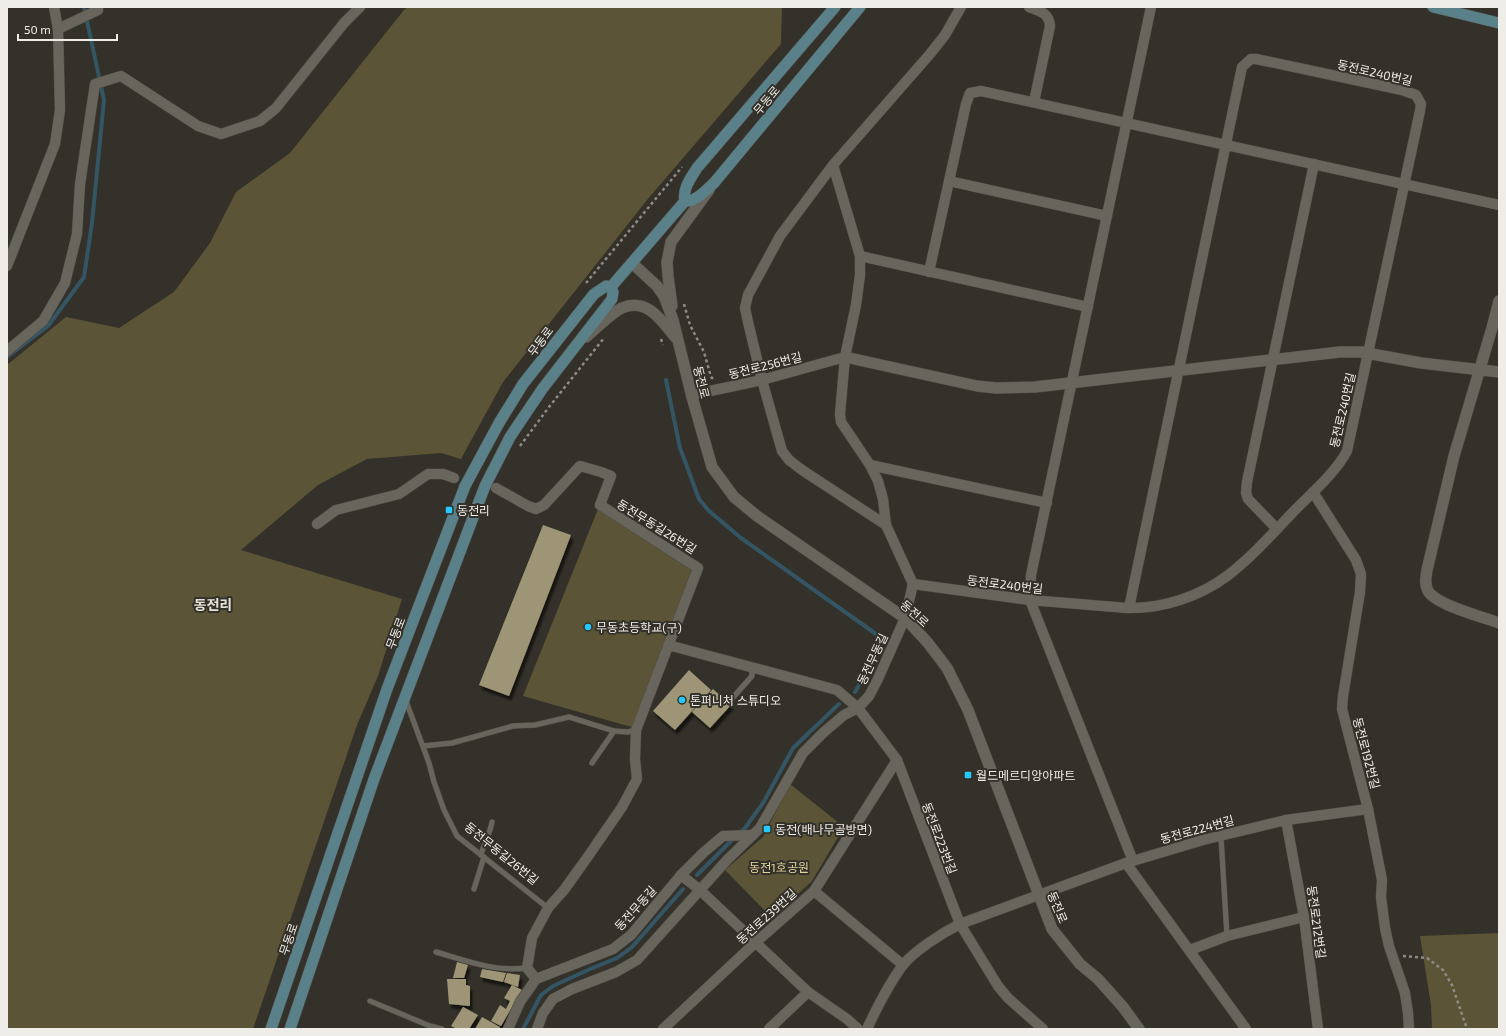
<svg xmlns="http://www.w3.org/2000/svg" width="1506" height="1036" viewBox="0 0 1506 1036" font-family="'Exo 2','Noto Sans KR',sans-serif">
  <style>
    .green { fill: #5c5437 }
    .lines { fill: none; stroke-linecap: round; stroke-linejoin: round }
    .stream { stroke: #345563; stroke-width: 4 }
    .building { fill: #9e9576; filter: url(#shadow) }
    .service-casing { stroke: #4e4c45; stroke-width: 6 }
    .minor-casing { stroke: #4e4c45; stroke-width: 11 }
    .tertiary-casing { stroke: #4e4c45; stroke-width: 12 }
    .secondary-casing { stroke: #4e4c45; stroke-width: 12 }
    .path { stroke: #8e8c86; stroke-width: 2.5; stroke-dasharray: 3 3; stroke-linecap: butt }
    .service { stroke: #68655c; stroke-width: 5 }
    .minor { stroke: #68655c; stroke-width: 10 }
    .tertiary { stroke: #68655c; stroke-width: 11 }
    .secondary { stroke: #5a8189; stroke-width: 11 }
    .poi-dot { fill: #26c9fe; stroke: #333129; stroke-width: 1.5 }
    .labels { text-anchor: middle; dominant-baseline: central; stroke-width: 4; stroke-linejoin: round; paint-order: stroke }
    .street-label { font-size: 12px; fill: #efede8; stroke: #333129 }
    .poi-label { font-size: 12px; fill: #efede8; stroke: #333129; text-anchor: start }
    .park-label { font-size: 12px; fill: #e3d29a; stroke: #333129 }
    .quarter-label { font-size: 14px; font-weight: bold; fill: #e6e3d8; stroke: #333129 }
  </style>
  <defs>
    <filter id="shadow"><feDropShadow dx="2.5" dy="4.5" stdDeviation="1" flood-color="#0009"/></filter>
  </defs>
  <rect width="100%" height="100%" fill="#333129"/>
  <g class="green">
    <polygon points="408,7 782,7 781,44 647,200 503,382 461,459 441,453 367,459 318,485 241,550 402,599 378,676 357,725 253,1029 7,1029 7,365 66,317 119,328 174,292 210,243 236,192 290,153 404,10"/>
    <polygon points="598,509 694,569 635,728 523,696"/>
    <polygon points="790,784 844,827 812,881 772,918 725,870 763,837"/>
    <polygon points="1499,933 1499,1029 1432,1029 1431,1005 1420,936"/>
  </g>
  <g class="lines">
    <g class="stream">
      <polyline points="7,357 48,326 84,277 92,223 104,100 84,7"/>
      <polyline points="666,380 680,448 699,499 709,511 741,538 876,634 880,641 876,655 855,692"/>
      <polyline points="739,834 745,828 763,803 793,748 839,704"/>
      <polyline points="697,875 734,838"/>
      <polyline points="523,1029 541,995 553,986 588,970 617,958 632,947 683,889"/>
    </g>
  </g>
  <g class="building">
    <polygon points="543,525 571,535 509,696 479,685"/>
    <polygon points="689,670 711,690 675,730 653,711"/>
    <polygon points="713,689 731,705 710,728 692,712"/>
    <polygon points="457,962 468,965 464,978 453,978"/>
    <polygon points="482,969 506,973 503,982 480,977"/>
    <polygon points="507,973 520,975 518,987 504,982"/>
    <polygon points="447,979 466,979 466,985 470,986 470,1006 449,1004"/>
    <polygon points="512,985 522,990 501,1026 491,1021 500,1005 506,1009 510,1001 504,998"/>
    <polygon points="463,1007 478,1015 469,1029 457,1029 451,1026"/>
    <polygon points="482,1017 500,1027 499,1029 475,1029"/>
  </g>
  <g class="lines">
    <defs>
      <g id="service">
        <polyline points="406,701 429,763 434,782 444,810 457,836 548,908"/>
        <polyline points="729,702 752,676 752,667"/>
        <polyline points="423,746 452,743 513,726 535,725 569,717 614,731 628,732 636,730"/>
        <polyline points="592,763 614,731"/>
        <polyline points="1221,837 1227,936"/>
        <path d="M481,855C484,843 490,834 492,822"/>
        <polyline points="474,889 484,857"/>
        <path d="M436,952C467,961 494,972 527,968"/>
        <polyline points="370,1001 430,1026 442,1029"/>
      </g>
      <g id="minor">
        <path d="M1029,7C1040,11 1049,13 1050,26L1034,102"/>
        <polyline points="58,29 98,10 98,7"/>
        <polyline points="833,165 860,256 860,275 856,305 845,357 840,414 841,422 870,465 878,481 883,499 886,525 913,584"/>
        <polyline points="949,181 1107,216"/>
        <polyline points="860,256 1088,307"/>
        <polyline points="7,266 55,144 60,110 58,29 54,7"/>
        <polyline points="929,272 966,104 970,93 981,91 1499,205"/>
        <polyline points="7,351 43,321 65,283 77,234 80,184 95,84 121,76 198,126 221,134 260,121 276,108 344,23 360,7"/>
        <polyline points="691,395 762,380 845,357"/>
        <polyline points="870,465 1047,503"/>
        <polyline points="496,488 528,506 536,509 544,505 580,466 601,472 611,476 600,505 698,568 636,730 635,759 637,779 622,807 589,855 564,890 548,908 532,938 527,968 536,979"/>
        <polyline points="1313,492 1356,560 1361,574 1360,592 1343,696 1342,709 1368,809 1382,880 1381,897 1385,928 1389,946 1405,993 1408,1013 1409,1029"/>
        <polyline points="317,524 336,510 399,494 428,474 443,474 454,478"/>
        <polyline points="886,525 802,470 789,460 782,451 762,380 748,322 745,308 748,295 780,236 833,165 930,54 945,35 961,7"/>
        <polyline points="1277,529 1248,499 1246,493 1247,482 1314,164"/>
        <path d="M913,584L1030,600L1127,608C1161,609 1199,597 1227,576C1252,557 1273,533 1295,510C1312,493 1336,472 1347,451L1420,111L1421,104L1416,95L1402,90L1256,59H1251L1242,67L1129,608"/>
        <polyline points="668,645 837,690 858,708 897,760 960,924 998,986 1008,998 1043,1029"/>
        <polyline points="1286,820 1304,917 1318,1029"/>
        <polyline points="1133,861 1030,600 1031,575 1151,7"/>
        <polyline points="1126,863 1246,1029"/>
        <polyline points="681,875 700,890 808,992 847,1019 858,1029"/>
        <polyline points="814,891 903,965"/>
        <polyline points="1190,950 1227,936 1304,917"/>
        <polyline points="508,1029 520,1002 536,979 613,949 631,935 681,875 703,853 723,836 753,835"/>
        <polyline points="537,1029 543,1013 553,999 572,989 616,972 637,960 727,860 760,828 803,753 824,732 844,715 858,708 869,696 877,681 905,618 913,584"/>
        <polyline points="663,1029 755,943 814,891 897,760"/>
        <polyline points="769,1029 808,992"/>
        <path d="M867,1029C877,1007 888,986 902,966C914,951 942,933 960,924L1126,863L1203,840L1286,820L1368,809"/>
      </g>
      <g id="tertiary">
        <polyline points="632,263 657,286 664,296 673,320 692,397 712,467 734,497 757,516 905,618 928,643 947,668 968,710 1052,929 1080,964 1098,979 1123,1007 1139,1029"/>
        <path d="M1499,301L1492,328L1454,456L1427,570C1426,577 1424,584 1428,591C1436,605 1483,617 1499,623"/>
        <polyline points="672,306 668,276 667,262 671,242 709,190"/>
        <path d="M586,337C594,330 614,311 622,308C647,297 662,321 675,337"/>
        <polyline points="845,357 977,386 996,388 1035,387 1340,352 1361,352 1421,363 1499,372"/>
      </g>
      <g id="secondary">
        <polyline points="1433,7 1499,23"/>
        <path d="M685,201C696,202 706,190 714,183L860,7"/>
        <path d="M611,287L685,201C682,189 691,178 697,168L835,7"/>
        <polyline points="271,1029 387,689 465,486 499,423 523,384 594,294 606,286 611,287"/>
        <polyline points="290,1029 374,779 485,486 510,437 543,388 612,299 613,292 611,287"/>
      </g>
    </defs>
    <use href="#service" class="service-casing"/>
    <use href="#minor" class="minor-casing"/>
    <use href="#tertiary" class="tertiary-casing"/>
    <use href="#secondary" class="secondary-casing"/>
    <g class="path">
      <polyline points="586,283 682,167"/>
      <polyline points="684,304 690,325 704,352 711,377 713,379"/>
      <polyline points="661,339 663,345"/>
      <polyline points="520,446 549,407 604,338"/>
      <polyline points="1403,956 1427,958 1443,970 1452,985 1467,1029"/>
    </g>
    <use href="#service" class="service"/>
    <use href="#minor" class="minor"/>
    <use href="#tertiary" class="tertiary"/>
    <use href="#secondary" class="secondary"/>
  </g>
  <g class="poi-dot">
    <rect x="445" y="506" width="8" height="8" rx="2"/>
    <circle cx="588" cy="627" r="4"/>
    <circle cx="682" cy="700" r="4"/>
    <rect x="964" y="771" width="8" height="8" rx="2"/>
    <rect x="763" y="825" width="8" height="8" rx="2"/>
  </g>
  <g class="labels">
    <g class="street-label">
      <text transform="translate(1375 72) rotate(13)">동전로240번길</text>
      <text transform="translate(766 100) rotate(-50)">무동로</text>
      <text transform="translate(540 341) rotate(-53)">무동로</text>
      <text transform="translate(765 365) rotate(-14)">동전로256번길</text>
      <text transform="translate(702 382) rotate(76)">동전로</text>
      <text transform="translate(1342 410) rotate(-77)">동전로240번길</text>
      <text transform="translate(657 526) rotate(32)">동전무동길26번길</text>
      <text transform="translate(1005 584) rotate(7)">동전로240번길</text>
      <text transform="translate(915 613) rotate(42)">동전로</text>
      <text transform="translate(395 633) rotate(-69)">무동로</text>
      <text transform="translate(872 659) rotate(-65)">동전무동길</text>
      <text transform="translate(1367 753) rotate(75)">동전로192번길</text>
      <text transform="translate(1197 829) rotate(-15)">동전로224번길</text>
      <text transform="translate(940 838) rotate(69)">동전로223번길</text>
      <text transform="translate(502 853) rotate(39)">동전무동길26번길</text>
      <text transform="translate(1058 907) rotate(67)">동전로</text>
      <text transform="translate(635 908) rotate(-48)">동전무동길</text>
      <text transform="translate(766 916) rotate(-42)">동전로239번길</text>
      <text transform="translate(1317 922) rotate(82)">동전로212번길</text>
      <text transform="translate(288 939) rotate(-71)">무동로</text>
    </g>
    <g class="poi-label">
      <text x="457" y="510">동전리</text>
      <text x="596" y="627">무동초등학교(구)</text>
      <text x="690" y="700">톤퍼니처 스튜디오</text>
      <text x="976" y="775">월드메르디앙아파트</text>
      <text x="775" y="829">동전(배나무골방면)</text>
    </g>
    <g class="park-label">
      <text x="779" y="867">동전1호공원</text>
    </g>
    <g class="quarter-label">
      <text x="213" y="604">동전리</text>
    </g>
  </g>
  <rect width="1506" height="1036" fill="none" stroke="#efede8" stroke-width="16"/>
  <path d="M18 34v6h99v-6" fill="none" stroke="#efede8" stroke-width="2"/>
  <text x="24" y="34" font-size="12" fill="#efede8" stroke="#333129" stroke-width="3" paint-order="stroke">50 m</text>
</svg>
